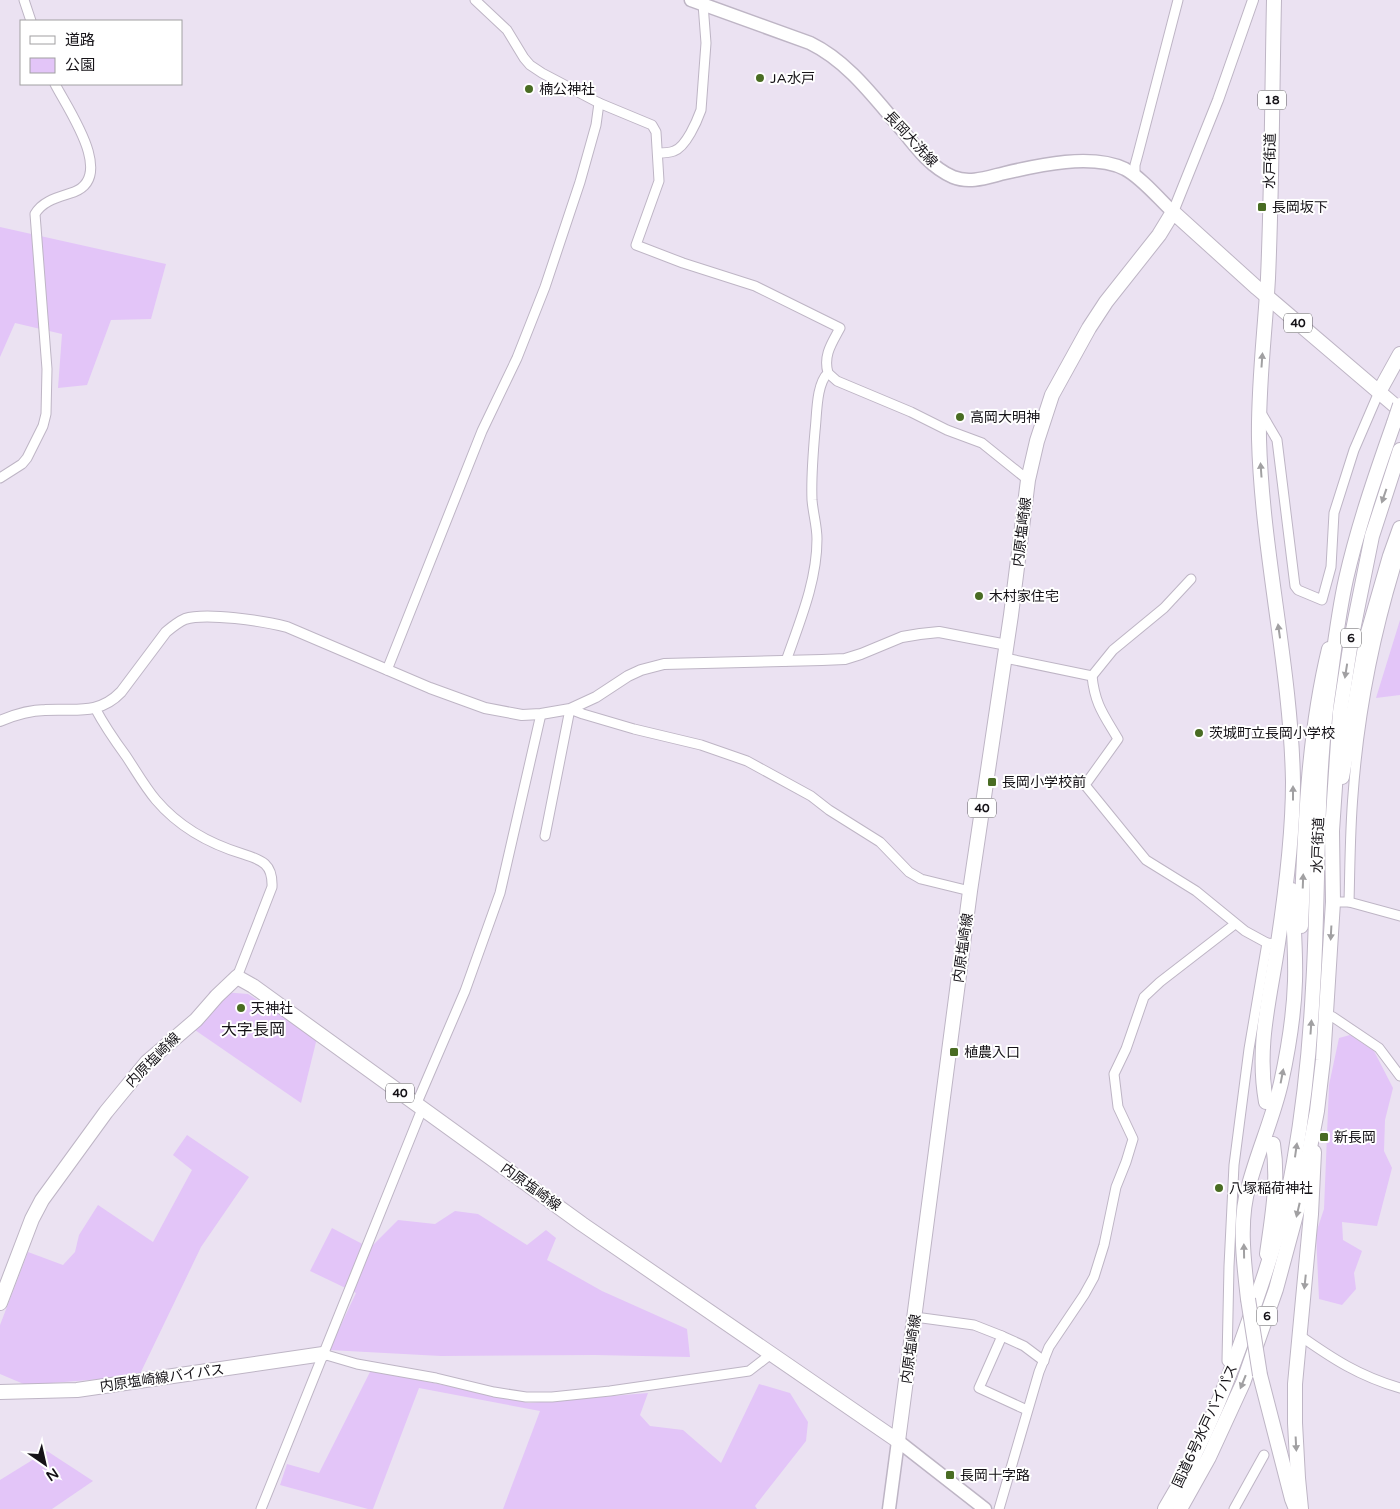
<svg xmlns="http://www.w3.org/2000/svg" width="1400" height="1509" viewBox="0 0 1400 1509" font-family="'Varela Round','Noto Sans JP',sans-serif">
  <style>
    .green { fill: #e3c5f8 }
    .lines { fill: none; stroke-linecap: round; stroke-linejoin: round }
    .minor-casing { stroke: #beb5c5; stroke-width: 11 }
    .tertiary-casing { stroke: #beb5c5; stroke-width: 12 }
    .secondary-casing { stroke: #beb5c5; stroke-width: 15 }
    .primary-casing { stroke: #beb5c5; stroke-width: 16 }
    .trunk-casing { stroke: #beb5c5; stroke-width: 16 }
    .minor { stroke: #fff; stroke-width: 9 }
    .tertiary { stroke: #fff; stroke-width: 10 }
    .secondary { stroke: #fff; stroke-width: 12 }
    .primary { stroke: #fff; stroke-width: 14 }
    .trunk { stroke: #fff; stroke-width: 14 }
    .primary-bridge-casing { stroke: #beb5c5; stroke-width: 16; stroke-linecap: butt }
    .trunk-bridge-casing { stroke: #beb5c5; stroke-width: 16; stroke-linecap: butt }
    .primary-bridge { stroke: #fff; stroke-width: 14 }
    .trunk-bridge { stroke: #fff; stroke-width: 14 }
    .oneway { fill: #a1a0a2 }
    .poi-dot { fill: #496c23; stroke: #fff; stroke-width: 2 }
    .labels { text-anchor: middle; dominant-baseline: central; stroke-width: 4; stroke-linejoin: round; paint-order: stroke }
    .shield { fill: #fff; stroke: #5b595d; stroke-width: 1 }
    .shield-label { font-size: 12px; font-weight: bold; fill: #151217 }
    .poi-label { font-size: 14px; fill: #151217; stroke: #fff; text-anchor: start }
    .street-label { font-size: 14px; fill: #151217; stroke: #fff }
    .quarter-label { font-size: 16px; fill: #151217; stroke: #fff }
  </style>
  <rect width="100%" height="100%" fill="#ebe2f2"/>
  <g class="green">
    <polygon points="0,227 166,264 151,319 111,320 87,385 58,388 62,334 15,323 0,357"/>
    <polygon points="1400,620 1400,695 1376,698"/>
    <polygon points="210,991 248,994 317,1038 301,1103 192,1028"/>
    <polygon points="1350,1035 1374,1051 1393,1088 1385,1120 1384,1151 1392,1168 1377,1226 1342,1222 1343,1240 1362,1251 1354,1273 1356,1289 1342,1305 1319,1299 1316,1233 1324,1209 1329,1085 1339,1038"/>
    <polygon points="187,1135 249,1177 201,1247 139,1376 26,1385 0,1374 0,1325 28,1252 63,1265 75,1252 79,1235 98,1205 153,1242 192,1170 173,1155"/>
    <polygon points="455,1211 478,1214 527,1245 546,1230 556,1238 547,1260 602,1291 687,1329 690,1357 595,1355 441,1356 329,1350 356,1293 310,1271 332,1228 370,1248 398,1220 435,1224"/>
    <polygon points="371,1370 529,1403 648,1393 640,1415 650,1426 683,1430 721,1463 759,1384 790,1393 808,1422 806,1441 755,1506 757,1509 503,1509 540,1411 419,1388 373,1509 368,1509 280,1485 287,1464 319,1473"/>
    <polygon points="47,1451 93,1481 52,1509 0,1509 0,1480"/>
  </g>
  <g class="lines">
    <defs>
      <g id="minor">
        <polyline points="24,0 31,21"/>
        <path d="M475,0L507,30L524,58L530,65L542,73L599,103L652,125L656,132L659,181L636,245L683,263L755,286L840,328C832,343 823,355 828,373C816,384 817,415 815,431C813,454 811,477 812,500C813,513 817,526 817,539C817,581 800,621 786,661"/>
        <path d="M658,153C663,153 669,153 674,151C686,147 697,121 701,110L706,43L703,4"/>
        <polyline points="1135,176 1135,165 1138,154 1178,0"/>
        <polyline points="828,373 837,381 911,412 947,430 982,443 1028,480"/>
        <polyline points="1260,411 1277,440 1295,586 1298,590 1322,600 1331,567 1334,513 1354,450 1379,392"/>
        <path d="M0,478L22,464L27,458L43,426L46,414L47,369L35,214C43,200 60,197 74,192C116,176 67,108 55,84"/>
        <path d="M1005,658L1092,676C1095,705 1104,715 1118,739L1085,785L1146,860L1196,891L1245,931L1267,943L1278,944"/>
        <polyline points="387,670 482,431 517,358 545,287 580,182 596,125 599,103"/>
        <polyline points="1092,676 1113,650 1164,608 1191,579"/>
        <path d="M95,708C104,725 115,741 126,756C136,771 145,787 156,800C179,827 210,844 243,854C262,860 273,864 272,887L237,977"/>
        <polyline points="545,836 570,709 583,714 634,729 701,745 747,761 811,796 829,810 880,842 909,872 921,879 970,891"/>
        <polyline points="1333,902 1349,902 1400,916"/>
        <path d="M1349,902C1350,866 1350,830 1353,795C1359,712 1375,632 1400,553"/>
        <polyline points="1326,1014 1333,1017 1379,1048 1400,1076"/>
        <polyline points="416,1105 465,991 500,893 541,714"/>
        <polyline points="915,1317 974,1325 1002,1336 979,1388 1027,1410"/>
        <path d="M1299,1335C1333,1359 1359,1376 1400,1388"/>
        <polyline points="1002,1336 1024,1346 1044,1361"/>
        <polyline points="323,1354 357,1364 436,1378 494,1392 526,1397 552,1397 610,1391 749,1371 771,1354"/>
        <polyline points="1233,1368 1227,1361 1229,1266 1234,1165 1249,1049 1267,943"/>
        <polyline points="261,1509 422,1109"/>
        <polyline points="999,1509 1039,1372 1049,1347 1084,1295 1094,1277 1104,1245 1116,1187 1126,1162 1133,1139 1118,1107 1114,1074 1126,1049 1144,997 1160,982 1235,924"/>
        <polyline points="1234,1509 1264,1455"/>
      </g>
      <g id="tertiary">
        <polyline points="1173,212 1218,100 1253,0"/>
        <path d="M0,721C14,715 29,710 45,710C74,708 98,716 121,692L166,632C172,627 178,622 185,619C206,612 264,621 287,627L430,688L485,708L522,715L541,714L570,709L596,697L628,676L641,670L664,664L822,660L845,659L861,654L902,637L920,634L939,632L1007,645"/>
      </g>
      <g id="secondary">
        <path d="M691,0L810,43C849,62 875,99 903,131C917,149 932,168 953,177C970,184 988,177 1005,173C1039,165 1092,153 1125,169C1142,178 1159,199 1173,212"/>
        <polyline points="889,1509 898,1441 985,1509"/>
      </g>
      <g id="primary">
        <path d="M1301,926C1305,833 1307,740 1329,649"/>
        <path d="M1266,1102C1256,1045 1270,999 1278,943C1286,890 1293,836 1293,782C1291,667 1262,554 1259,439C1258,385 1265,332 1268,278C1272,186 1272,93 1274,0"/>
        <path d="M1267,1254C1272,1217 1279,1182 1273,1144"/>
        <path d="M1248,1299C1244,1263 1238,1221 1249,1185C1258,1151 1273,1118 1281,1083C1288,1051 1294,1015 1295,981C1296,951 1293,920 1292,890"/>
        <polyline points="0,1303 32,1219 42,1200 106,1112 147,1062 196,1020 217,996 237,977 253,986 582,1224 898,1441 970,891 1011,615 1028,480 1037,441 1052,395 1089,328 1106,302 1159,235 1173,212 1257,288 1400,410"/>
        <polyline points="1260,1375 1292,1499 1296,1509"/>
        <polyline points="0,1392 77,1390 323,1354"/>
        <polyline points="1301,1509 1298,1478 1295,1423 1295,1384 1311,1214 1314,1152"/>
      </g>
      <g id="trunk">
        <polyline points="1379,392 1400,354"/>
        <polyline points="1342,777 1367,636 1390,556 1400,528"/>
        <path d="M1165,1509C1205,1443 1230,1376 1255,1303C1271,1257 1286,1210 1294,1162C1304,1105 1310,1047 1313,988C1319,893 1315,797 1327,701C1333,661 1337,619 1346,579C1358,526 1376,474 1394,423"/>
        <polyline points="1180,1509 1209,1457 1243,1383 1276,1289 1300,1200 1317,1111 1323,1060 1333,902 1332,831 1340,712 1352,635 1372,536 1400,450"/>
      </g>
    </defs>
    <use href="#minor" class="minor-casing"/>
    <use href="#tertiary" class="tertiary-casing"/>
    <use href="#secondary" class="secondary-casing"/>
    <use href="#primary" class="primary-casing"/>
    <use href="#trunk" class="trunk-casing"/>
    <use href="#minor" class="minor"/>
    <use href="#tertiary" class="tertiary"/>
    <use href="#secondary" class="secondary"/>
    <use href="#primary" class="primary"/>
    <use href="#trunk" class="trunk"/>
    <defs>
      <polyline id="primary-bridge" points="1248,1299 1260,1375"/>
      <polyline id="trunk-bridge" points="1394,423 1400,405"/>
    </defs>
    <use href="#primary-bridge" class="primary-bridge-casing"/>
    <use href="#trunk-bridge" class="trunk-bridge-casing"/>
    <use href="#primary-bridge" class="primary-bridge"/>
    <use href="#trunk-bridge" class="trunk-bridge"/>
  </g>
  <defs><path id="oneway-solid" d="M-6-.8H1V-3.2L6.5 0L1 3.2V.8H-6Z" transform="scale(1.25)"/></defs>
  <g class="oneway">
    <use href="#oneway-solid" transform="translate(1262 360) rotate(-86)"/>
    <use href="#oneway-solid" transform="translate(1261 470) rotate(-94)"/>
    <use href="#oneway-solid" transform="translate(1384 496) rotate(109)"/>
    <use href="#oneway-solid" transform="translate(1279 631) rotate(-98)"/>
    <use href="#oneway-solid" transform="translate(1346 671) rotate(99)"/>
    <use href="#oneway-solid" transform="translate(1293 793) rotate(-90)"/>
    <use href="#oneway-solid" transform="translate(1303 881) rotate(-88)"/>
    <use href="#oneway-solid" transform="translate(1331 933) rotate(93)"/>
    <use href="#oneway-solid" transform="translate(1311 1027) rotate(-86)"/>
    <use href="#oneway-solid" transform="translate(1282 1076) rotate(-79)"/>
    <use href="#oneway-solid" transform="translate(1296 1150) rotate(-82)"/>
    <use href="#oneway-solid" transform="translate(1298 1210) rotate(103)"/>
    <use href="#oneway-solid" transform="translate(1244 1251) rotate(-91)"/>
    <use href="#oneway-solid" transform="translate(1305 1282) rotate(96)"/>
    <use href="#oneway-solid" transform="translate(1243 1382) rotate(112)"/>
    <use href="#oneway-solid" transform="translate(1296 1444) rotate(87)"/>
  </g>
  <g class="poi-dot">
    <circle cx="760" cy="78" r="5"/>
    <circle cx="529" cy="89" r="5"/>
    <rect x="1257" y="202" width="10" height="10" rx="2.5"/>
    <circle cx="960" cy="417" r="5"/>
    <circle cx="979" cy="596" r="5"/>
    <circle cx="1199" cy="733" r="5"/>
    <rect x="987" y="777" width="10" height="10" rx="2.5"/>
    <circle cx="241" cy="1008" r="5"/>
    <rect x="949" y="1047" width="10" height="10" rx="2.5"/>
    <rect x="1319" y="1132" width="10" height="10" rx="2.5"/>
    <circle cx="1219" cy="1188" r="5"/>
    <rect x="945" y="1470" width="10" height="10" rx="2.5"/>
  </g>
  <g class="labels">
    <g class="shield">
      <rect x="1258" y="90.5" width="28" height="19" rx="4"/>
      <rect x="1284" y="313.5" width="28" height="19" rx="4"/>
      <rect x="1341" y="628.5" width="20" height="19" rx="4"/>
      <rect x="968" y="798.5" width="28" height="19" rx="4"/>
      <rect x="386" y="1083.5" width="28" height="19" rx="4"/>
      <rect x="1257" y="1306.5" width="20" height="19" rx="4"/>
    </g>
    <g class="shield-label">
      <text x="1272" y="100">18</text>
      <text x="1298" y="323">40</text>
      <text x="1351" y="638">6</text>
      <text x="982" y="808">40</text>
      <text x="400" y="1093">40</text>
      <text x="1267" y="1316">6</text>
    </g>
    <g class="poi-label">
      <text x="770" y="78">JA水戸</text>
      <text x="539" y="89">楠公神社</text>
      <text x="1272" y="207">長岡坂下</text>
      <text x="970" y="417">高岡大明神</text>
      <text x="989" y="596">木村家住宅</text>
      <text x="1209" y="733">茨城町立長岡小学校</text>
      <text x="1002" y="782">長岡小学校前</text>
      <text x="251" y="1008">天神社</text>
      <text x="964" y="1052">植農入口</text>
      <text x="1334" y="1137">新長岡</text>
      <text x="1229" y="1188">八塚稲荷神社</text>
      <text x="960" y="1475">長岡十字路</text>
    </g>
    <g class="street-label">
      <text transform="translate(911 139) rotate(47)">長岡大洗線</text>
      <text transform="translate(1270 161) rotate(-89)">水戸街道</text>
      <text transform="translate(1022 532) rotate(-83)">内原塩崎線</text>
      <text transform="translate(1318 845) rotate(-88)">水戸街道</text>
      <text transform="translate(963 948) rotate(-82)">内原塩崎線</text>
      <text transform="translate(153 1060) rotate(-45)">内原塩崎線</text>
      <text transform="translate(531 1187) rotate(36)">内原塩崎線</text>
      <text transform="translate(911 1349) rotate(-82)">内原塩崎線</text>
      <text transform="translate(162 1378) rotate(-8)">内原塩崎線バイパス</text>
      <text transform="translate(1205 1426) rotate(-65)">国道6号水戸バイパス</text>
    </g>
    <g class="quarter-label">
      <text x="253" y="1030">大字長岡</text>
    </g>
  </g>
  <rect x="20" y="20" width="162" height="65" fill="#ffffff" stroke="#a1a0a2"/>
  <rect x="30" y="36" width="25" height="8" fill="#ffffff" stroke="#a1a0a2"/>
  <text x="65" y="45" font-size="15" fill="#151217">道路</text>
  <rect x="30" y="58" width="25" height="15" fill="#e3c5f8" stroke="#a1a0a2"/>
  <text x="65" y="70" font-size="15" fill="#151217">公園</text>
  <g transform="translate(45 1464) rotate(146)" stroke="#ffffff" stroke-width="4" paint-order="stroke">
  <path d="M0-4L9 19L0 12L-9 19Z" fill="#151217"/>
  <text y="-8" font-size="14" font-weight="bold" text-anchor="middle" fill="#151217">N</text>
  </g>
</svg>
